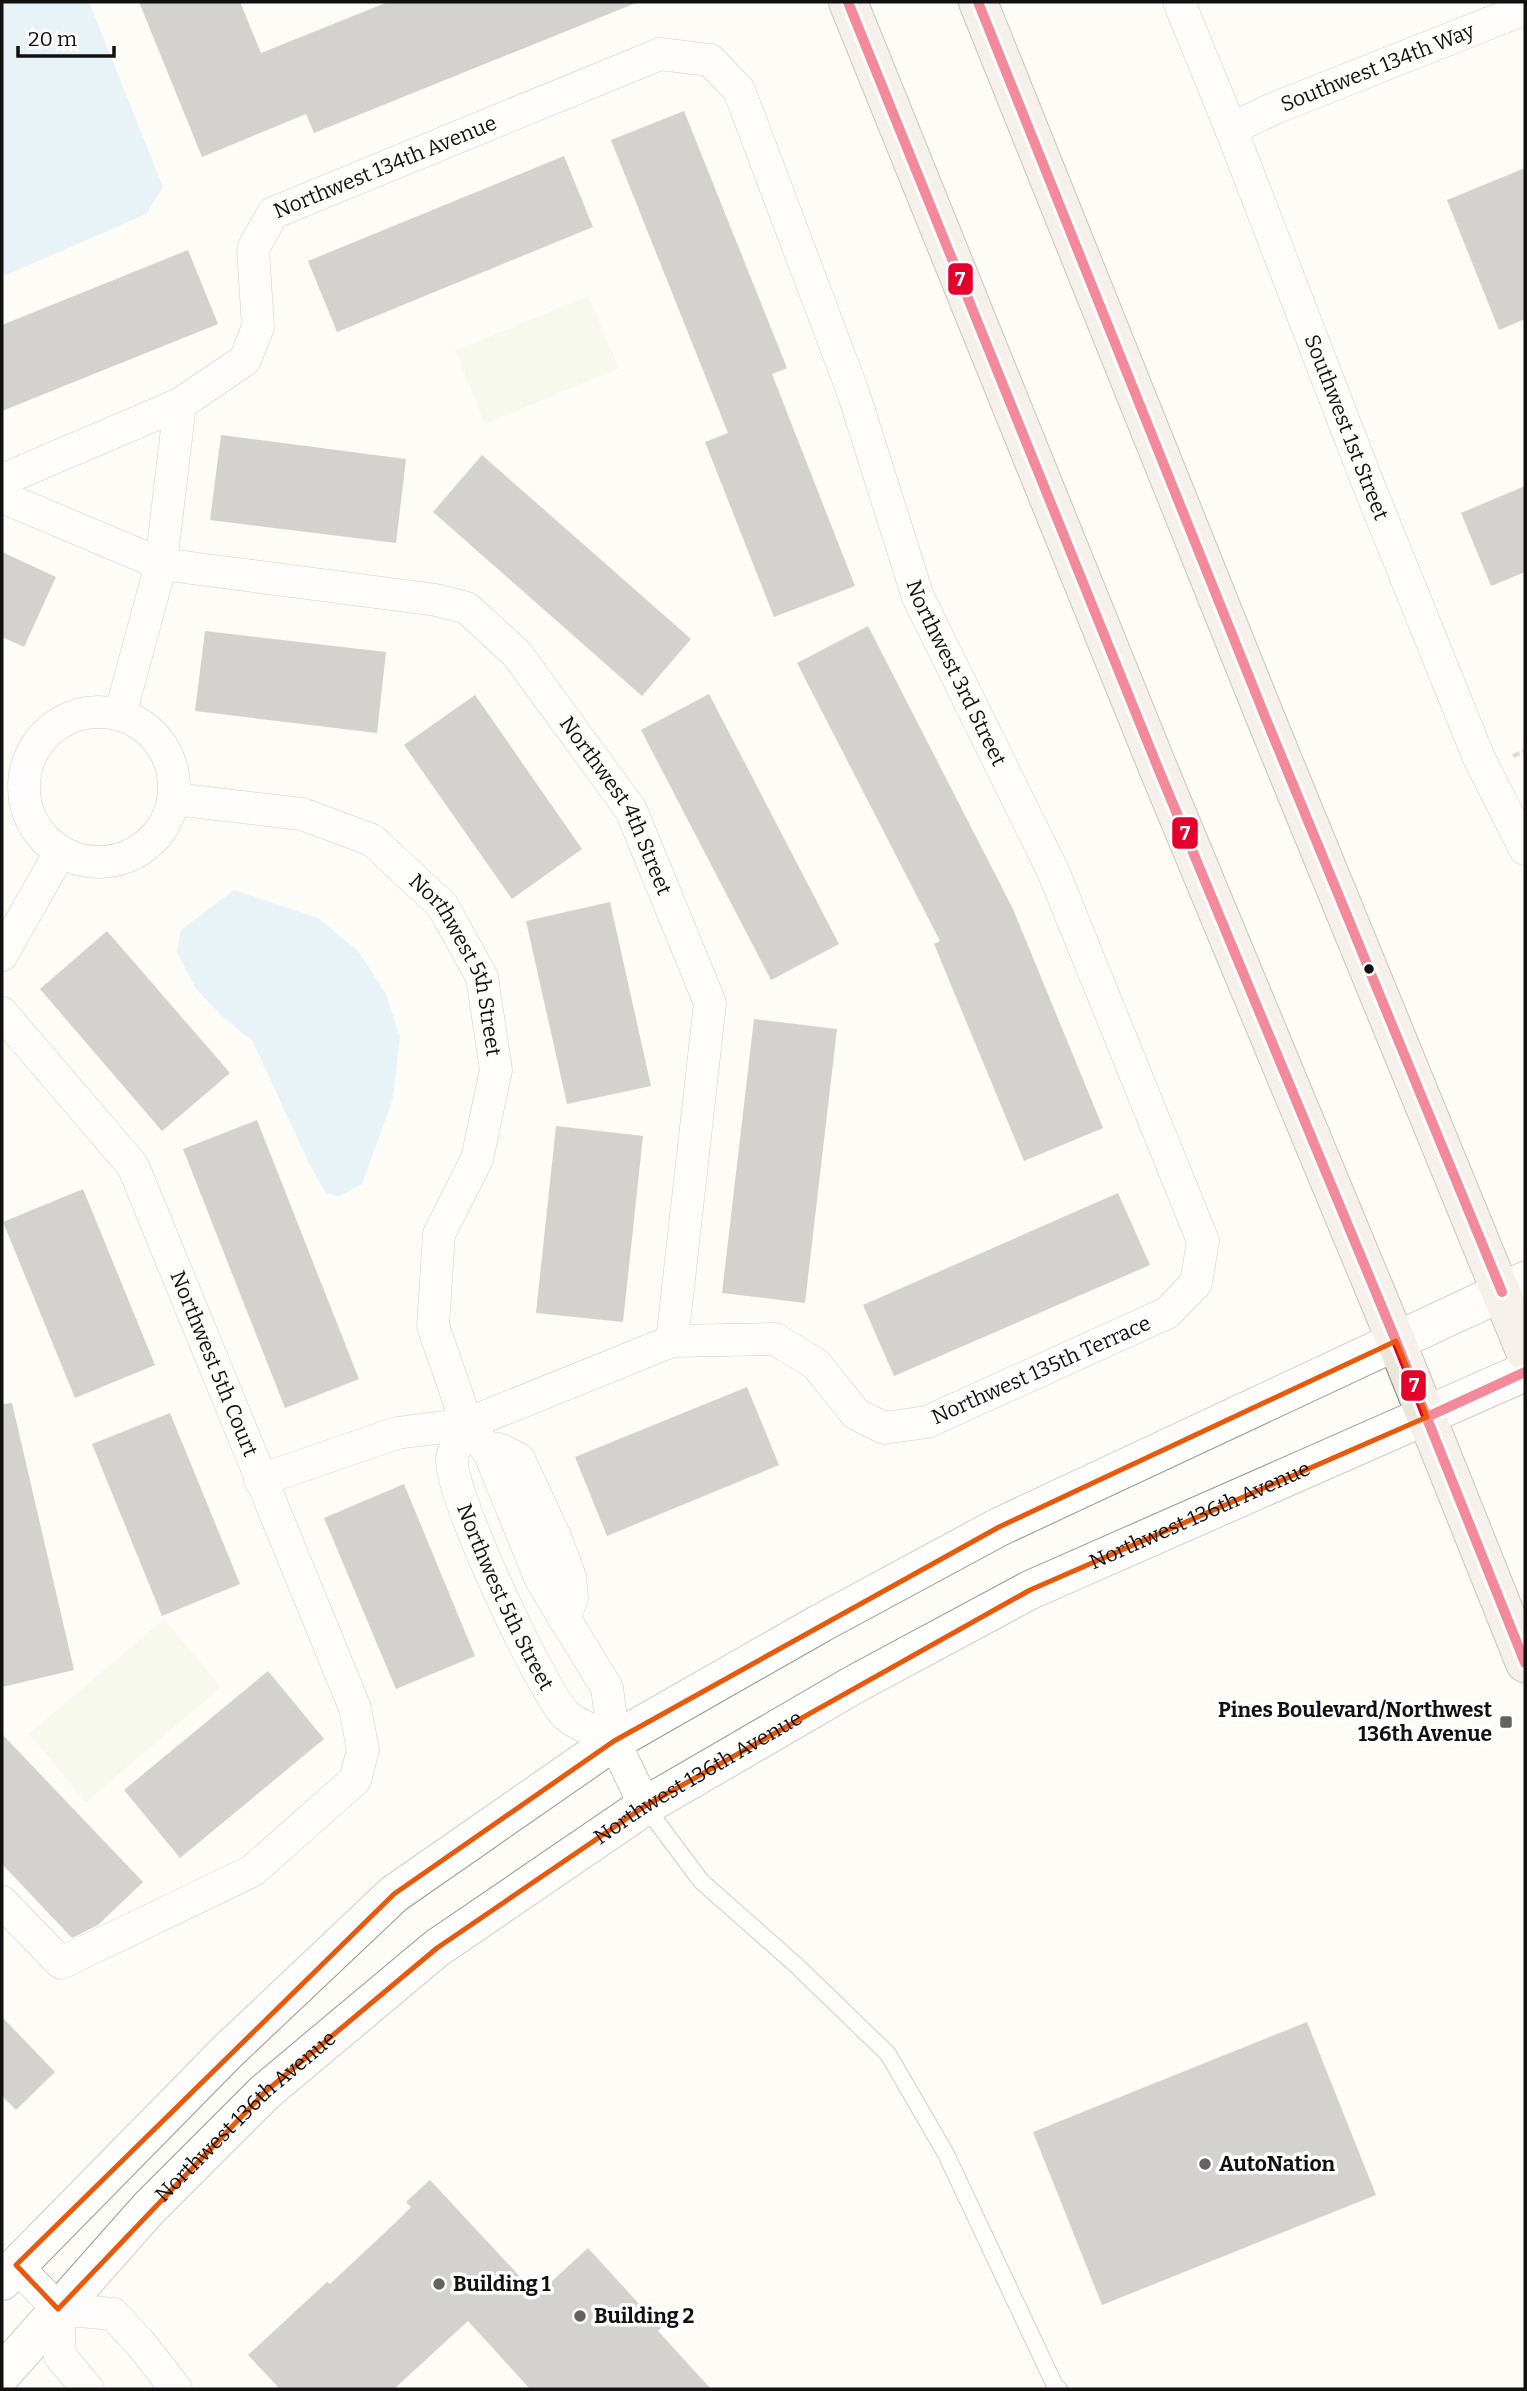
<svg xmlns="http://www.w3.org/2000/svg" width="1527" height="2391" viewBox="0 0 1527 2391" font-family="Bitter,serif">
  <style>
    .pitch { fill: #f0f6e1 }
    .water { fill: #cde8f7 }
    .building { fill: #a19f9c }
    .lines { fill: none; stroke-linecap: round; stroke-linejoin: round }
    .service-casing { stroke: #979795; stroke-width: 18 }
    .minor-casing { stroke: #979795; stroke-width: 33 }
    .tertiary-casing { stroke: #979795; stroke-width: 40 }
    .trunk-casing { stroke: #858482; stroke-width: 40 }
    .path { stroke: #b9b9b8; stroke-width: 4.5; stroke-dasharray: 7 3.5; stroke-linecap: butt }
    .service { stroke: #fffffe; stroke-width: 16 }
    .minor { stroke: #fffffe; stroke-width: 32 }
    .tertiary { stroke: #fffffe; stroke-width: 38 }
    .trunk { stroke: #ece5da; stroke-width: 38 }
    .bus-1-casing { stroke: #fff; stroke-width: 16 }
    .bus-1 { stroke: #e4002b; stroke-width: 10 }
    .marked { fill: none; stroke: #e8590c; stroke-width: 5; stroke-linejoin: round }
    .bus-dot { fill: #111; stroke: #fff; stroke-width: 2.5 }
    .poi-dot { fill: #646362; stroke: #fff; stroke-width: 2.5 }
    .labels { text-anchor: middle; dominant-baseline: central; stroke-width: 7; stroke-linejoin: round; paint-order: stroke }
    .street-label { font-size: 21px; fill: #111; stroke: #fff }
    .poi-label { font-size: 21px; font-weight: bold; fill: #111; stroke: #fff; text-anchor: start }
    .line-badge { stroke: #fff; stroke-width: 2.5 }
    .badge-label { font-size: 19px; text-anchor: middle; font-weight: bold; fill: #fff }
  </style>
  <rect width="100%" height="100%" fill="#fdfcf7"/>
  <g class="pitch">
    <polygon points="588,296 619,368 485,424 455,351"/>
    <polygon points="164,1619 221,1687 86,1802 29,1734"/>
  </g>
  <g class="water">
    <polygon points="2,2 89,2 163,187 146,214 2,277"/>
    <polygon points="234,890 318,918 358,951 386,994 400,1037 393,1098 362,1184 338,1197 325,1192 310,1165 253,1042 221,1015 196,989 177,952 181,930"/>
  </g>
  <g class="building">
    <polygon points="139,2 240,2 261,53 388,2 636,3 314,133 306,114 202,157"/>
    <polygon points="684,111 787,368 772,374 855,586 774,617 705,442 728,433 611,140"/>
    <polygon points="564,156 593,227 337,332 308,261"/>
    <polygon points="1525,168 1525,319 1499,330 1447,200"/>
    <polygon points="188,250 218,324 2,411 2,325"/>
    <polygon points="221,435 406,459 396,543 210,520"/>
    <polygon points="482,455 691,639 642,696 433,512"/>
    <polygon points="1525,486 1525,572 1491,586 1461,513"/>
    <polygon points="2,552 56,577 24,647 2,637"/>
    <polygon points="868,626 1013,909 1103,1128 1024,1161 934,944 940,941 797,663"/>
    <polygon points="205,631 386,652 377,733 195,711"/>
    <polygon points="709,694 839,944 771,980 641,730"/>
    <polygon points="475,695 582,849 512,899 404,745"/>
    <polygon points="610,902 651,1086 567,1104 526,921"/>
    <polygon points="107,931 230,1073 162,1131 40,989"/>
    <polygon points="754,1019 837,1029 805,1303 722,1293"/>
    <polygon points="257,1120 359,1379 285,1408 183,1149"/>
    <polygon points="556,1126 643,1136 623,1322 536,1313"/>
    <polygon points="83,1189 155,1365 75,1398 3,1222"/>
    <polygon points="1118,1193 1150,1265 894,1376 863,1305"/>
    <polygon points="747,1387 779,1465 607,1536 575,1457"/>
    <polygon points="12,1403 74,1670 2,1687 2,1404"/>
    <polygon points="170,1413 240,1584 162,1616 92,1444"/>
    <polygon points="404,1484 475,1656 396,1689 324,1518"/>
    <polygon points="268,1671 324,1739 180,1858 124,1790"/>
    <polygon points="2,1734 143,1882 98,1925 72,1938 2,1864"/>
    <polygon points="2,2017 55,2072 16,2110 2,2096"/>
    <polygon points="1307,2022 1376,2195 1102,2305 1033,2132"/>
    <polygon points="430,2180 537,2295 588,2248 661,2328 658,2331 711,2389 530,2389 468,2321 394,2389 280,2389 248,2355 327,2282 330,2284 395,2223 411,2207 406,2202"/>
  </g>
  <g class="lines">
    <defs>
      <polyline id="service" points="645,1806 701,1881 796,1965 888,2054 946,2154 1056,2388 1059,2389"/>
      <g id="minor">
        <path id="s1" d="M1179,2L1231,129L1367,481L1479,758L1525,849"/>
        <path id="s2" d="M1231,129L1275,108L1525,9"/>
        <polyline points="2,480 180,404"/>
        <path id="s3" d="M2,497L161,564L436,600L467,608L517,654L631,810L710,1003L672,1341"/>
        <circle cx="99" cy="787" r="75"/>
        <path id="s4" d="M120,715L161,564L180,404L245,360L258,327L253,249L273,213L660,54L710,60L739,90L853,392L918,597L1053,871L1203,1241L1196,1283L1167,1313L927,1422L884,1428L856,1414L816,1364L775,1339L672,1341L467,1424L397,1433L260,1480"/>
        <path id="s5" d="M174,799L302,814L372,840L442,905L482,977L496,1070L477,1159L439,1234L433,1326L467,1424L489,1452L541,1580L607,1688L614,1741L645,1806"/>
        <polyline points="2,955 60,852"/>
        <path id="s6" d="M2,1013L133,1166L355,1708L363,1750L355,1780L252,1871L61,1963L2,1902"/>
        <path id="s7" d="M467,1424C463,1434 454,1447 452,1458C447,1488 542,1693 567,1716C577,1725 601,1734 614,1741"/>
        <polyline points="489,1452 499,1449 519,1459 556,1539 570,1577 572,1598 564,1619"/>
        <polyline points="16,2265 58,2309 113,2314 141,2344 176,2389"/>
        <polyline points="58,2309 60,2356 88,2389"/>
      </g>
      <g id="tertiary">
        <polyline points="2,2281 227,2052 394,1894 614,1741 821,1623 999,1527 1525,1281"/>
        <path id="s8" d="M2,2374L149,2208L265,2092L437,1948L645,1806L855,1684L1030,1590L1525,1372"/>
      </g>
      <g id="trunk">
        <polyline points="848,2 1158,768 1396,1341 1525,1663"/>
        <polyline points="978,2 1266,719 1525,1351"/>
      </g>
    </defs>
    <use href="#service" class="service-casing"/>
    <use href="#minor" class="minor-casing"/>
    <use href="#tertiary" class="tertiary-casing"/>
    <use href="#trunk" class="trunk-casing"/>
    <polyline class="path" points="1513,756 1525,751"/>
    <use href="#service" class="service"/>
    <use href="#minor" class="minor"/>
    <use href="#tertiary" class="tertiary"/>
    <use href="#trunk" class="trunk"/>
    <defs>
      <g id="bus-1">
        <polyline points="848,2 1158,768 1396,1341 1525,1663"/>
        <polyline points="978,2 1266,719 1502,1292"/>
        <polyline points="1427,1417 1525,1372"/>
      </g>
    </defs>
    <use href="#bus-1" class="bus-1-casing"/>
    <use href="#bus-1" class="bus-1"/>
  </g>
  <path d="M0 0H1527V2391H0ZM1396,1341L1427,1417L1030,1590L645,1806L437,1948L265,2092L58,2309L16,2265L394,1894L614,1741L999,1527Z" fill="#fdfcf7" fill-opacity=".55" fill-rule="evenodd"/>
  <path class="marked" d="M1396,1341L1427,1417L1030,1590L645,1806L437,1948L265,2092L58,2309L16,2265L394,1894L614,1741L999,1527Z"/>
  <circle class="bus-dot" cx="1369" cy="969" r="6"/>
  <g class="poi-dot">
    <rect x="1499" y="1715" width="14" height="14" rx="3.5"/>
    <circle cx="1205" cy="2164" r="7"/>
    <circle cx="439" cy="2284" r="7"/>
    <circle cx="580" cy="2316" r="7"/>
  </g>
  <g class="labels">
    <g class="street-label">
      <text stroke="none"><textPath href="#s2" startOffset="159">Southwest 134th Way</textPath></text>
      <text stroke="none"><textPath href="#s4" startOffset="672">Northwest 134th Avenue</textPath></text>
      <text stroke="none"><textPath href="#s1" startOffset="457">Southwest 1st Street</textPath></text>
      <text stroke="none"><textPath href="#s4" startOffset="1684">Northwest 3rd Street</textPath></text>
      <text stroke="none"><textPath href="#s3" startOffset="732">Northwest 4th Street</textPath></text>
      <text stroke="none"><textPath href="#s5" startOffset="360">Northwest 5th Street</textPath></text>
      <text stroke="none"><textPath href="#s6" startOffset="415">Northwest 5th Court</textPath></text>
      <text transform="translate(1041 1370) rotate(-24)">Northwest 135th Terrace</text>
      <text stroke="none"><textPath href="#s8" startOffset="1489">Northwest 136th Avenue</textPath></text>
      <text stroke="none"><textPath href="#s7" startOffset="187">Northwest 5th Street</textPath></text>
      <text stroke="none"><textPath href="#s8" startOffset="922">Northwest 136th Avenue</textPath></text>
      <text stroke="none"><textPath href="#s8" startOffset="355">Northwest 136th Avenue</textPath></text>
    </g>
    <g class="poi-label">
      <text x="1492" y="1710" text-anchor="end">Pines Boulevard/Northwest<tspan x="1492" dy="24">136th Avenue</tspan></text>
      <text x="1219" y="2164">AutoNation</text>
      <text x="453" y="2284">Building 1</text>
      <text x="594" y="2316">Building 2</text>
    </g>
  </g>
  <g class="line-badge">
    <rect x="947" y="262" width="27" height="34" rx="7" fill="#e4002b"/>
    <rect x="1171" y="816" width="28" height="34" rx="7" fill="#e4002b"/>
    <rect x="1400" y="1369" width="27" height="33" rx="7" fill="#e4002b"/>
  </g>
  <g class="badge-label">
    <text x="960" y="286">7</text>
    <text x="1185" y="840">7</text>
    <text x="1414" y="1392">7</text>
  </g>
  <rect width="1527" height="2391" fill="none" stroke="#111111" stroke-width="7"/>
  <path d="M18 46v10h96v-10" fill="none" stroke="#111111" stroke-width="3.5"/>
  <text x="28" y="46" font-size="21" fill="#111111" stroke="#ffffff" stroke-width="5" paint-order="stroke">20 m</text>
</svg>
